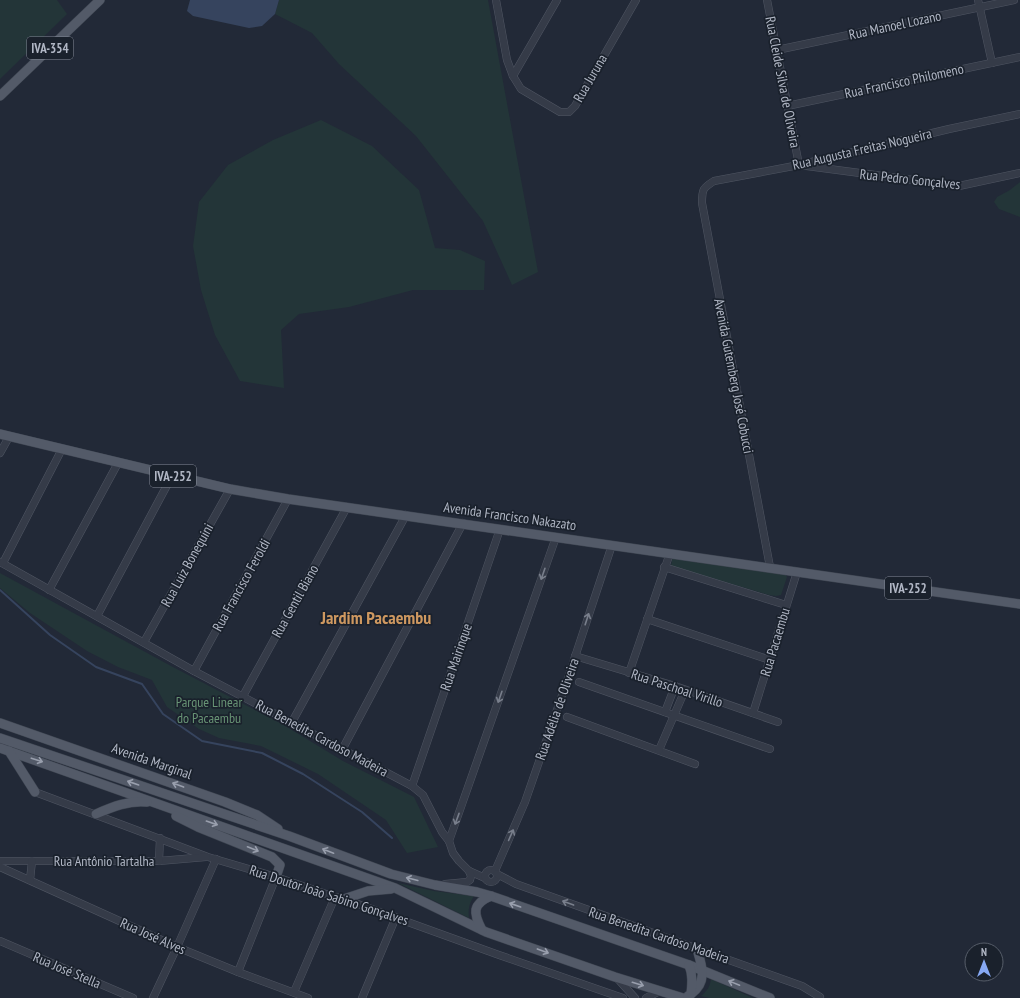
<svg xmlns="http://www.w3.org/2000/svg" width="1020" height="998" viewBox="0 0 1020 998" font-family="'PT Sans Narrow',sans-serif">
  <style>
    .green { fill: #233538 }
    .water { fill: #36445e }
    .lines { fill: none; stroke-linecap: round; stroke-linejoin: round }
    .stream { stroke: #36445e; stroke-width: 2 }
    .minor-casing { stroke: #505663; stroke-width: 8 }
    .major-casing { stroke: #3e4551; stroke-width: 10 }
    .minor { stroke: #353b48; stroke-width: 7 }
    .major { stroke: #535a68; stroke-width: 9 }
    .oneway { stroke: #797f8c }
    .oneway2 { stroke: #999fad }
    .labels { text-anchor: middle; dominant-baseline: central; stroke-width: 3.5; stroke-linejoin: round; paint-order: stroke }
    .shield { fill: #1a212c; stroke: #838996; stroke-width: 1 }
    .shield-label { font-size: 13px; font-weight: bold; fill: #b0b6c4 }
    .street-label { font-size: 14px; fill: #b0b6c4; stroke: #1a212c }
    .park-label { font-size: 14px; fill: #689475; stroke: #1a212c }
    .district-label { font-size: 18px; font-weight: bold; fill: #ce9860; stroke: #1a212c }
  </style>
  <rect width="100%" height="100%" fill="#222937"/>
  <g class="green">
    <polygon points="0,0 57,0 67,14 0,79"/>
    <polygon points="279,0 488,0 538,272 512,285 483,221 416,136 339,64 312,33 275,14"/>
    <polygon points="321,120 372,146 419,190 435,248 460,250 485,261 484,290 413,290 349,307 299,314 281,330 284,388 240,381 215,335 201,290 193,246 199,202 228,165 273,140"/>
    <polygon points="1020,182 1020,217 999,209 994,202 997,197 1010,190"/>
    <polygon points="673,555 785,573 787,577 781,595 776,596 769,595 671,566"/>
    <polygon points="0,573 171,666 282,724 343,761 414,797 438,847 407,853 386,820 318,774 261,746 219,738 199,729 167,707 152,680 118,667 87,651 30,613 0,588"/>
    <path d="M398,883L434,891L474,896C469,904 468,909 469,918Z"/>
    <path d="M711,979L753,998H709L701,996C707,991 710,987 711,979Z"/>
  </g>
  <polygon class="water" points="190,0 279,0 275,14 262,26 249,28 193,16 187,11"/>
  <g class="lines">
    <polyline class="stream" points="0,590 50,635 96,667 142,684 163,714 202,741 262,753 303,774 362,812 392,838"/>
    <defs>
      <g id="minor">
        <polyline points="496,0 507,60 513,76 521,89 560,112 569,112 575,106 636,0"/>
        <polyline points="767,0 799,165 959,186 1020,173"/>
        <polyline points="978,0 992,63"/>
        <polyline points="777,50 1014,0"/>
        <polyline points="513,76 557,0"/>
        <polyline points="787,106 1020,57"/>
        <polyline points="0,453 9,437"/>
        <polyline points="0,562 194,671 412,786 423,795 442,832 449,841 453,853 459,861 469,871 485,878"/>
        <polyline points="3,563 62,449"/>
        <polyline points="664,567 786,605"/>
        <path d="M770,567L702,203C702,189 703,188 714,181L799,165L949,129L1020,114"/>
        <polyline points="49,590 118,463"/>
        <polyline points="97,616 172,476"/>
        <polyline points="647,619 770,660"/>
        <polyline points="144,642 230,489"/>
        <polyline points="575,656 675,686 778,722"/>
        <polyline points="194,671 288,499"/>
        <polyline points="629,673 670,553"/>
        <polyline points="579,682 770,749"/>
        <polyline points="243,696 347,507"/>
        <polyline points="665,712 675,686"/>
        <polyline points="753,713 797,572"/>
        <polyline points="567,717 695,764"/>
        <polyline points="292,722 406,515"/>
        <polyline points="343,748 463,523"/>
        <polyline points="659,750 685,690"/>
        <polyline points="412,786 500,529"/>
        <polyline points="35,792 208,857 276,877 335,897 344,899 499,955 623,998"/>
        <polyline points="449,841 556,537"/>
        <polyline points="0,861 159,861 206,857"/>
        <polyline points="159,861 160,838"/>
        <polyline points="0,867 177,947 238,972 308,998"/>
        <circle cx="491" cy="876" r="6"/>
        <polyline points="495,871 525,802 566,684 612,545"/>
        <polyline points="497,874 516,884 802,986 820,997"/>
        <polyline points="30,880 32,861"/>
        <polyline points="445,884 467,882 470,880 471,876 469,871"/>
        <polyline points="0,941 133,998"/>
        <polyline points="238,972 276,877"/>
        <polyline points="617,978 635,998"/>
        <polyline points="294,992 335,897"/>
        <polyline points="153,998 177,947 216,859"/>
        <polyline points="362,998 396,917"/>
        <polyline points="646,998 660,991"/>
      </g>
      <g id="major">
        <polyline points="0,96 100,0"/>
        <polyline points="0,434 230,489 288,499 1020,604"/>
        <polyline points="0,723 225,802 257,815 278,829"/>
        <polyline points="0,738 289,836 391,874 435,885 477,892 491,896 689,965 770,998"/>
        <polyline points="0,748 395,888 486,932 615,977 683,998"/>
        <polyline points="9,751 35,792"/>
        <path d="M96,814C112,807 129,800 147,802"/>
        <polyline points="176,816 198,827 272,857 280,865 276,877"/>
        <polyline points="344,899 368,891 391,889"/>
        <path d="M482,930C473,913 472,904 491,896"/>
        <path d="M691,994C708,982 702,966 697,949"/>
        <path d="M688,996L691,994C692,984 693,975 689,965"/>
      </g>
    </defs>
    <use href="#minor" class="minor-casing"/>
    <use href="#major" class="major-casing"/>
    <use href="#minor" class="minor"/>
    <use href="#major" class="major"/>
  </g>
  <defs><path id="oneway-shaft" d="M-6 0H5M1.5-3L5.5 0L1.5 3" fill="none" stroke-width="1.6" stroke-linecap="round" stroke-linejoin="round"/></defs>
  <g class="oneway">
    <use href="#oneway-shaft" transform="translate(543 574) rotate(109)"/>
    <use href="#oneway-shaft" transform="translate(587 619) rotate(-72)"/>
    <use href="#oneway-shaft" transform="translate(500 697) rotate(109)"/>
    <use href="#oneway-shaft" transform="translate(457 819) rotate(110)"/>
    <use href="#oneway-shaft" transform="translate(511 835) rotate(-66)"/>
    <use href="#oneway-shaft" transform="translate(568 903) rotate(-160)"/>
  </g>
  <g class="oneway2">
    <use href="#oneway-shaft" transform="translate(37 760) rotate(18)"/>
    <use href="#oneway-shaft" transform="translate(133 783) rotate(-161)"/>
    <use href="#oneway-shaft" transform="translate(178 785) rotate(-160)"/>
    <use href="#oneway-shaft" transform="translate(212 823) rotate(19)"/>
    <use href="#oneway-shaft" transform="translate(253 849) rotate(22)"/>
    <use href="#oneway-shaft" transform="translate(328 851) rotate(-159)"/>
    <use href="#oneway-shaft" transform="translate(412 879) rotate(-166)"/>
    <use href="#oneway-shaft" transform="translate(515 905) rotate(-161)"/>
    <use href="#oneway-shaft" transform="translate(543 951) rotate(20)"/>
    <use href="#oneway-shaft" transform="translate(734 983) rotate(-158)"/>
    <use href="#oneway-shaft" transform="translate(638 984) rotate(17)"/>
  </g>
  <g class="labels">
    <g class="shield">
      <rect x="27" y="37" width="46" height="22" rx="3"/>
      <rect x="150" y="465" width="46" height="22" rx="3"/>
      <rect x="885" y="577" width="46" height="22" rx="3"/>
    </g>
    <g class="shield-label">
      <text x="50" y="48">IVA-354</text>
      <text x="173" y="476">IVA-252</text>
      <text x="908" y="588">IVA-252</text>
    </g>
    <g class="street-label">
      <text transform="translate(895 25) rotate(-12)">Rua Manoel Lozano</text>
      <text transform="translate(590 78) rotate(-60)">Rua Juruna</text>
      <text transform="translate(904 81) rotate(-12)">Rua Francisco Philomeno</text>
      <text transform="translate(783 82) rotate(79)">Rua Cleide Silva de Oliveira</text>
      <text transform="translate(862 149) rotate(-13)">Rua Augusta Freitas Nogueira</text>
      <text transform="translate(910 179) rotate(6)">Rua Pedro Gonçalves</text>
      <text transform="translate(734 376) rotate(79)">Avenida Gutemberg José Cobucci</text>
      <text transform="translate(510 516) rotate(8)">Avenida Francisco Nakazato</text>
      <text transform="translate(187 565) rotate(-61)">Rua Luiz Bonequini</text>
      <text transform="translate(241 585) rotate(-61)">Rua Francisco Feroldi</text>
      <text transform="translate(295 601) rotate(-61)">Rua Gentil Biano</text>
      <text transform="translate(775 642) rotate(-73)">Rua Pacaembu</text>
      <text transform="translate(456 657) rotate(-71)">Rua Mairinque</text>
      <text transform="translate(677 688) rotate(18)">Rua Paschoal Virillo</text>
      <text transform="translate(557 709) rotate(-71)">Rua Adélia de Oliveira</text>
      <text transform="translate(322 738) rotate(28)">Rua Benedita Cardoso Madeira</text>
      <text transform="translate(152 761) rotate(19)">Avenida Marginal</text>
      <text x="104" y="861">Rua Antônio Tartalha</text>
      <text transform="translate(329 895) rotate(18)">Rua Doutor João Sabino Gonçalves</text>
      <text transform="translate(659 935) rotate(19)">Rua Benedita Cardoso Madeira</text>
      <text transform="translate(153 936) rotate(24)">Rua José Alves</text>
      <text transform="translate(67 970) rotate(23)">Rua José Stella</text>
    </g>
    <g class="park-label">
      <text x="209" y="702">Parque Linear<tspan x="209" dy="16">do Pacaembu</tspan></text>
    </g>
    <g class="district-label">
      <text x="376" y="617">Jardim Pacaembu</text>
    </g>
  </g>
  <g transform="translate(984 962)"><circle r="19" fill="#1a212c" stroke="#565d69"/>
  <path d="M0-3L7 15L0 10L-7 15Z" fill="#86a8f3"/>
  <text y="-6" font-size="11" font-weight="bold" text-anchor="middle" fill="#b0b6c4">N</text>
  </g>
</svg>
